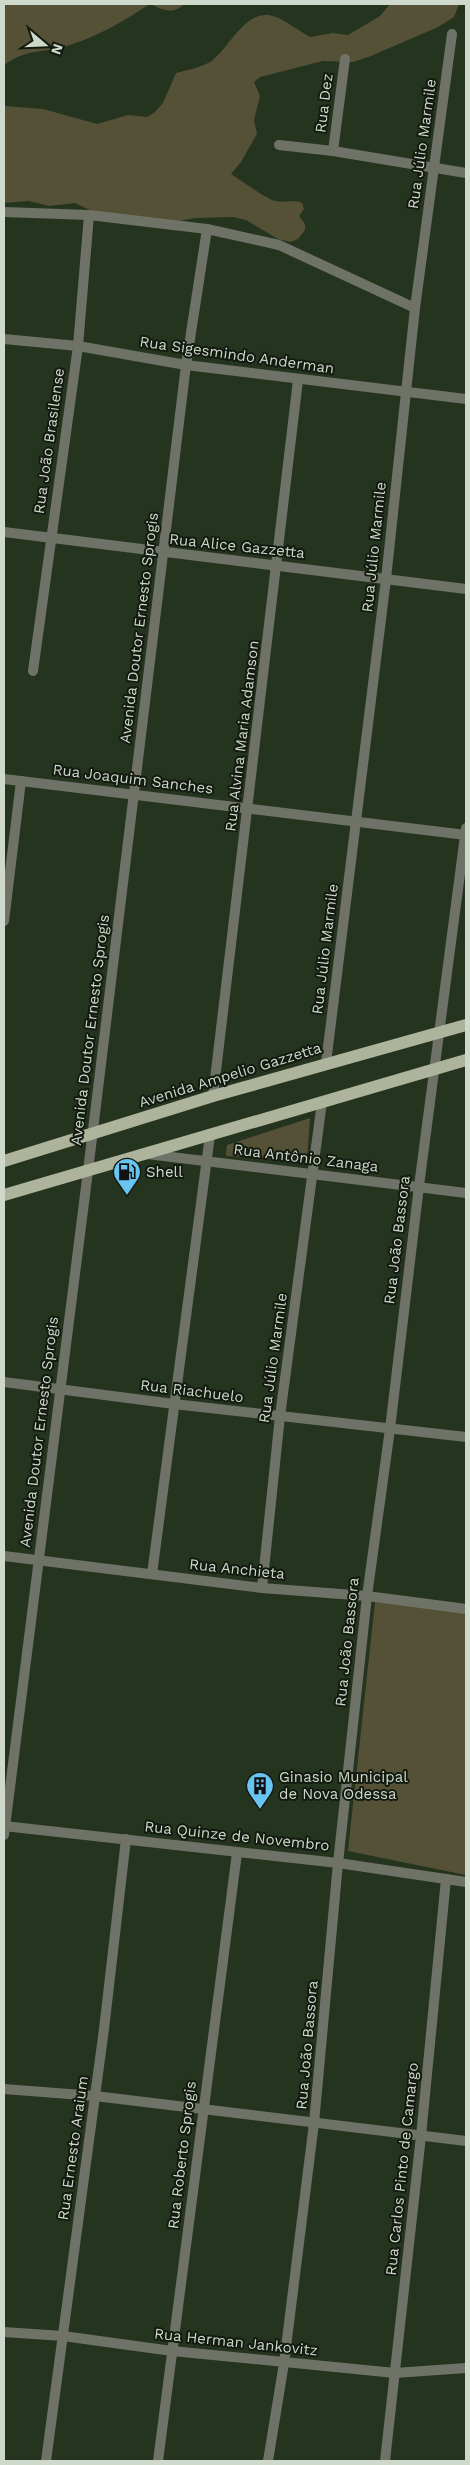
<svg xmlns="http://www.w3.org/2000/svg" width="470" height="2465" viewBox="0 0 470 2465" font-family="'Work Sans',sans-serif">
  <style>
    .green { fill: #555137 }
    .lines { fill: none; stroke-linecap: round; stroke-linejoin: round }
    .street { stroke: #6f7266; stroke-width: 10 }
    .primary { stroke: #adb49b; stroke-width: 12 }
    .labels { text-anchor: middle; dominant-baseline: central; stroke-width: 4; stroke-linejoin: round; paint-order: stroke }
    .street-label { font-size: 15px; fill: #ced8cb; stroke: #131a10 }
    .poi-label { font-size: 15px; fill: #ced8cb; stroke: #131a10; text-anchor: start }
  </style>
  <rect width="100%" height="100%" fill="#25341f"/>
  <g class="green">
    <path d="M5,4H184C173,15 163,10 150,4C125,20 99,36 70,45C44,54 29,47 4,65Z"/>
    <path d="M390,4H459L454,17L438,27L371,56L353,62L323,61L260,77L254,82L260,96L254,120L257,134L241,162L231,174C244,182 257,193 272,200C282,204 292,199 302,203L304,209L299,216L305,224V230L298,239L290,242L278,239L246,220L233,217L195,218L157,225L109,219L75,203L49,206L29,201L4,203V106L43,109L97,124L128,115L147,117L155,112L163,103L176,73C187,70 200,68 210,62C230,49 246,5 276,17C288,22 299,31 310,37L333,33L348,35L380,16Z"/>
    <polygon points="310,1118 307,1160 226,1156 227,1145"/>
    <polygon points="375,1602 466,1613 466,1875 348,1851"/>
  </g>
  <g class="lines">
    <g class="street">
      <polyline points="279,145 333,151 466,173"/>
      <polyline points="333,151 345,59"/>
      <polyline points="4,212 89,215 207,229 279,245 415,308"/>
      <polyline points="4,339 78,346 186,365 466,399"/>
      <polyline points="4,532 466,589"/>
      <polyline points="33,671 78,346 89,215"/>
      <polyline points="4,779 466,835"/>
      <polyline points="4,921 21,781"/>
      <polyline points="326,1063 386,579 415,308 452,34"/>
      <polyline points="213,1096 298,380"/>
      <polyline points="147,1154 466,1193"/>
      <polyline points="4,1382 174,1404 466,1437"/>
      <polyline points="4,1556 262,1588 367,1596 466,1609"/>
      <polyline points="152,1574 210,1135"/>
      <polyline points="262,1588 280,1416 322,1102"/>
      <polyline points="4,1826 338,1863 466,1882"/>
      <polyline points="4,1835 88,1171 186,365 207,229"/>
      <polyline points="4,2089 95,2096 466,2141"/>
      <polyline points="4,2332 63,2336 172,2351 395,2373 466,2368"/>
      <polyline points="46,2461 104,2029 126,1839"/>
      <polyline points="158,2461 237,1853"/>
      <polyline points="268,2461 284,2363 314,2123 338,1863 367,1596 390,1429 419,1186 466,828"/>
      <polyline points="385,2461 421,2136 446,1879"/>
    </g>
    <g class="primary">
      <polyline points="4,1161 213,1096 466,1025"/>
      <polyline points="4,1195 466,1060"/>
    </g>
  </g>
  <defs>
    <symbol id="fuel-pin" viewBox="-11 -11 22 30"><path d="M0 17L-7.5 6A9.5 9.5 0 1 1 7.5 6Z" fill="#68c4f0" stroke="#131a10"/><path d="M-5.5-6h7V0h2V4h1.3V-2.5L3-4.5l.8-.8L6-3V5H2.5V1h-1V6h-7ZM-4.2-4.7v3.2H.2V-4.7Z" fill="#111"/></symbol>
    <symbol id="building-pin" viewBox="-11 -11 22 30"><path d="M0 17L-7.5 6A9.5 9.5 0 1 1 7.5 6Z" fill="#68c4f0" stroke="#131a10"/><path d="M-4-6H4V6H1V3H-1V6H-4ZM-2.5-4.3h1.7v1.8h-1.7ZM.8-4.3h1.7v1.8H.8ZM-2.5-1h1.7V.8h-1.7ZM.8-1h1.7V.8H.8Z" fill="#111"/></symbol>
  </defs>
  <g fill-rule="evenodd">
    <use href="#fuel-pin" x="111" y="1156" width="32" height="43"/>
    <use href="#building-pin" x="244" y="1770" width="32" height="43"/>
  </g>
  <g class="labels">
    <g class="street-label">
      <text transform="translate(324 103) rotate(-83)">Rua Dez</text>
      <text transform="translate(422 144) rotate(-82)">Rua Júlio Marmile</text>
      <text transform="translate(237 355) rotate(8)">Rua Sigesmindo Anderman</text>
      <text transform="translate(49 441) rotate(-82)">Rua João Brasilense</text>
      <text transform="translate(237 546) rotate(6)">Rua Alice Gazzetta</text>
      <text transform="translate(374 547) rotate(-84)">Rua Júlio Marmile</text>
      <text transform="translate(139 628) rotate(-83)">Avenida Doutor Ernesto Sprogis</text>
      <text transform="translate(242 736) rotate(-83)">Rua Alvina Maria Adamson</text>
      <text transform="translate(133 779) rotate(7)">Rua Joaquim Sanches</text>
      <text transform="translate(325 949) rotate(-83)">Rua Júlio Marmile</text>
      <text transform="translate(90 1030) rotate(-83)">Avenida Doutor Ernesto Sprogis</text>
      <text transform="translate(230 1075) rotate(-17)">Avenida Ampelio Gazzetta</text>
      <text transform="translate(306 1158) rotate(7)">Rua Antônio Zanaga</text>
      <text transform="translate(397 1240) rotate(-83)">Rua João Bassora</text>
      <text transform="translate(273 1358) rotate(-82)">Rua Júlio Marmile</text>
      <text transform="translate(192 1391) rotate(7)">Rua Riachuelo</text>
      <text transform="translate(39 1432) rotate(-83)">Avenida Doutor Ernesto Sprogis</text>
      <text transform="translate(237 1569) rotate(6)">Rua Anchieta</text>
      <text transform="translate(347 1642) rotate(-84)">Rua João Bassora</text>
      <text transform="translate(237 1836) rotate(6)">Rua Quinze de Novembro</text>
      <text transform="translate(307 2045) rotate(-85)">Rua João Bassora</text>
      <text transform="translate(73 2148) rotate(-82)">Rua Ernesto Araium</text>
      <text transform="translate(182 2155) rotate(-83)">Rua Roberto Sprogis</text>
      <text transform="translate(402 2169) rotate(-84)">Rua Carlos Pinto de Camargo</text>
      <text transform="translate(236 2342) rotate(6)">Rua Herman Jankovitz</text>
    </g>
    <g class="poi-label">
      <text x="146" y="1172">Shell</text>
      <text x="279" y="1777">Ginasio Municipal<tspan x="279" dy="17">de Nova Odessa</tspan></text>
    </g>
  </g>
  <rect width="470" height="2465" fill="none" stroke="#ced8cb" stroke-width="10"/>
  <g transform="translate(45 45) rotate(109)" stroke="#131a10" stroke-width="4" paint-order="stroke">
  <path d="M0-4L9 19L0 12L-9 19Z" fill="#ced8cb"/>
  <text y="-8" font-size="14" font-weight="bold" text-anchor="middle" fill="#ced8cb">N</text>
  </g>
</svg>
